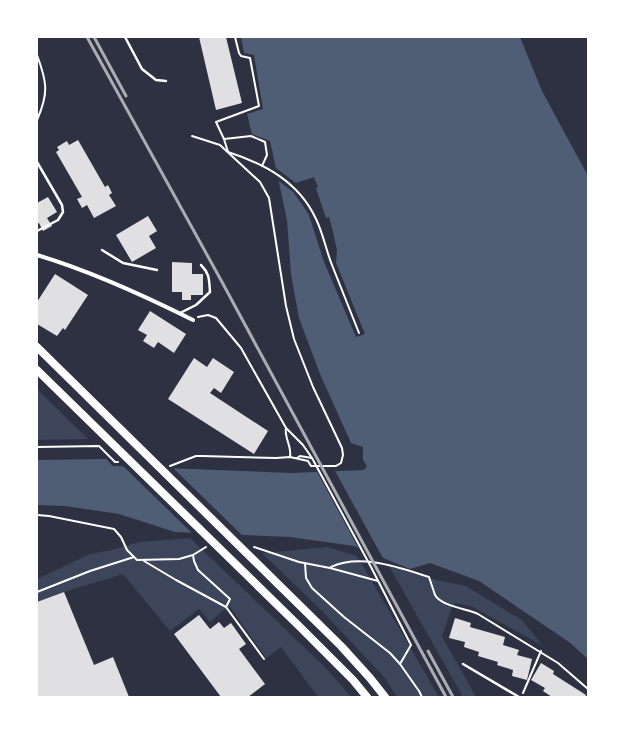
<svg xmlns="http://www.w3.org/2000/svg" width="625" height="734" viewBox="0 0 625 734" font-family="Helvetica,sans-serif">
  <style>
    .green { fill: #3c4559 }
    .water { fill: #4f5d75 }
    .pier { fill: #2d3142 }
    .building { fill: #e0e0e3 }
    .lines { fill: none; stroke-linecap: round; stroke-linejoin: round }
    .path { stroke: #fff; stroke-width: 2 }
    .service { stroke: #fff; stroke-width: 2.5 }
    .minor { stroke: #fff; stroke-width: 4 }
    .primary { stroke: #fff; stroke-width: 8 }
    .rail { stroke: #abadb3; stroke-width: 3 }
  </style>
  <rect width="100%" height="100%" fill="#2d3142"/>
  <g class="green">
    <polygon points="37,389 88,439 37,440"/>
    <path d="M190,538L326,668L351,697H318L281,647L266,658L230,607C222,610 217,617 210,622L199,609L170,631L123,574L64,592L37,602V579L90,554L112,550L139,542Z"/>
    <polygon points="327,547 357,556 439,697 397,697 385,678 322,611 262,553"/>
    <polygon points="389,566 427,578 466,586 522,620 543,646 471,606 455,603 451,610 442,636 476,697 463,697"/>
  </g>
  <polygon class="water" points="241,37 520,37 542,91 588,176 588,659 569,642 479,581 430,563 410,569 354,546 290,537 175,532 119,514 65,506 37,505 37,460 106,459 113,466 291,473 364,470 367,466 363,460 363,447 351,443 320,374 299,318 291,274 287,220 270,141 252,134 247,114 263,109 254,55 244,53"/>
  <g class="pier">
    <polygon points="273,166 296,183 314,177 318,187 316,188 326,218 329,217 332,228 337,250 336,263 365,334 356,337 324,262 309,215 304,207 293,192 275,178"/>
    <polygon points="122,465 172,467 245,538 194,535"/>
    <polygon points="334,469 384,560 360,551 316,470"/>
  </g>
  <g class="building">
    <polygon points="199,37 226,37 242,103 216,110"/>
    <polygon points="78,140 105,187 108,185 112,193 109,195 116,206 94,218 87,205 82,208 77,199 82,197 56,152 59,150 57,147 67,141 69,145"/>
    <polygon points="48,197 57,212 47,218 52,226 43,231 39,223 37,224 37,203"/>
    <polygon points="148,216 157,231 149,236 156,248 132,262 116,235"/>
    <polygon points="172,262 192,263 192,274 203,274 203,295 191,295 191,300 182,300 182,292 172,292"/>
    <polygon points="55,274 88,295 65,330 63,328 57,336 37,324 37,302"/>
    <polygon points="150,311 186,334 174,353 158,342 154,348 143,341 147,335 138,330"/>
    <polygon points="194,358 207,367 213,358 234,372 221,393 214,388 210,393 268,431 254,454 168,399"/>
    <polygon points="64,592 94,665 113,657 129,697 37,697 37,602"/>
    <polygon points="199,615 210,629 219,622 224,628 231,623 246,644 239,649 265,684 248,697 221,697 174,634"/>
    <polygon points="455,618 471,623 470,627 505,637 503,645 519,650 517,655 532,659 527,680 512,676 513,670 497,665 498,662 478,656 479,652 464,647 465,642 449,638"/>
    <polygon points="541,663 554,671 553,674 586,695 585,697 552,697 543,691 545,688 531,680"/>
  </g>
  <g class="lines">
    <g class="path">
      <polyline points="235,37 239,53 241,56 250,58 259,106 216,122 224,139 251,136 265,142 267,155 262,166"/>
      <path d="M37,55C47,82 49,93 37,120"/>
      <path d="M224,139L228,152C265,164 299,182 316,219C323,233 326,250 332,265C341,288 350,310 359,333"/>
      <polyline points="198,317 208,315 216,318 241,348 286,428 303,445 312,458 371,567 411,645 400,664 419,691 422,697"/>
      <path d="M286,428C284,438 292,446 290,457"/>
      <polyline points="37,447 99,446 115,462 118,462"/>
      <polyline points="297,458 300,456 312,458"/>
      <polyline points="170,466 196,456 202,456 276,458 290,457 308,461 311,466 336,466 341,463 343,455 342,448 313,387 294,339 286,306 269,198 260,182 220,145 192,136"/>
      <polyline points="37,515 49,516 114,529 121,537 127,550 137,560 179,559 193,555 206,547"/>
      <polyline points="254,547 299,562 330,568 378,581"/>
      <polyline points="193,555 194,561 198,570 230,599 226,607"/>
      <polyline points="144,561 176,580 226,607 264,659"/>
      <polyline points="305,563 306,578 312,588 344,617 390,653 400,664"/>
      <path d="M331,567C360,553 400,568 429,577C431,583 433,589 435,595C441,606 467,609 478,614L558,663L588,689"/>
      <polyline points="37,592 90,571 134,557"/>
      <polyline points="523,693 541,651"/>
    </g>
    <g class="service">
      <polyline points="125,37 142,69 156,80 166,81"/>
      <polyline points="37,162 62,205 63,212 58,220 37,231"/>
      <polyline points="102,250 123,263 157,270"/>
      <path d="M180,313L196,305L210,292C209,280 210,274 201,265"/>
      <polyline points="463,664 519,697"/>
    </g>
    <path class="minor" d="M37,255C91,271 143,295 193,320"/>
    <g class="primary">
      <polyline points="37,347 341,646 370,678 385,697"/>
      <polyline points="37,370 300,627 353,680 367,697"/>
    </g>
    <g class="rail">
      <polyline points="87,37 222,282 446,697"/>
      <polyline points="94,37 126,96"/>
      <polyline points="428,651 453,697"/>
    </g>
  </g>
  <rect width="625" height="734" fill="none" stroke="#ffffff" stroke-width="76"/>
</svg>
